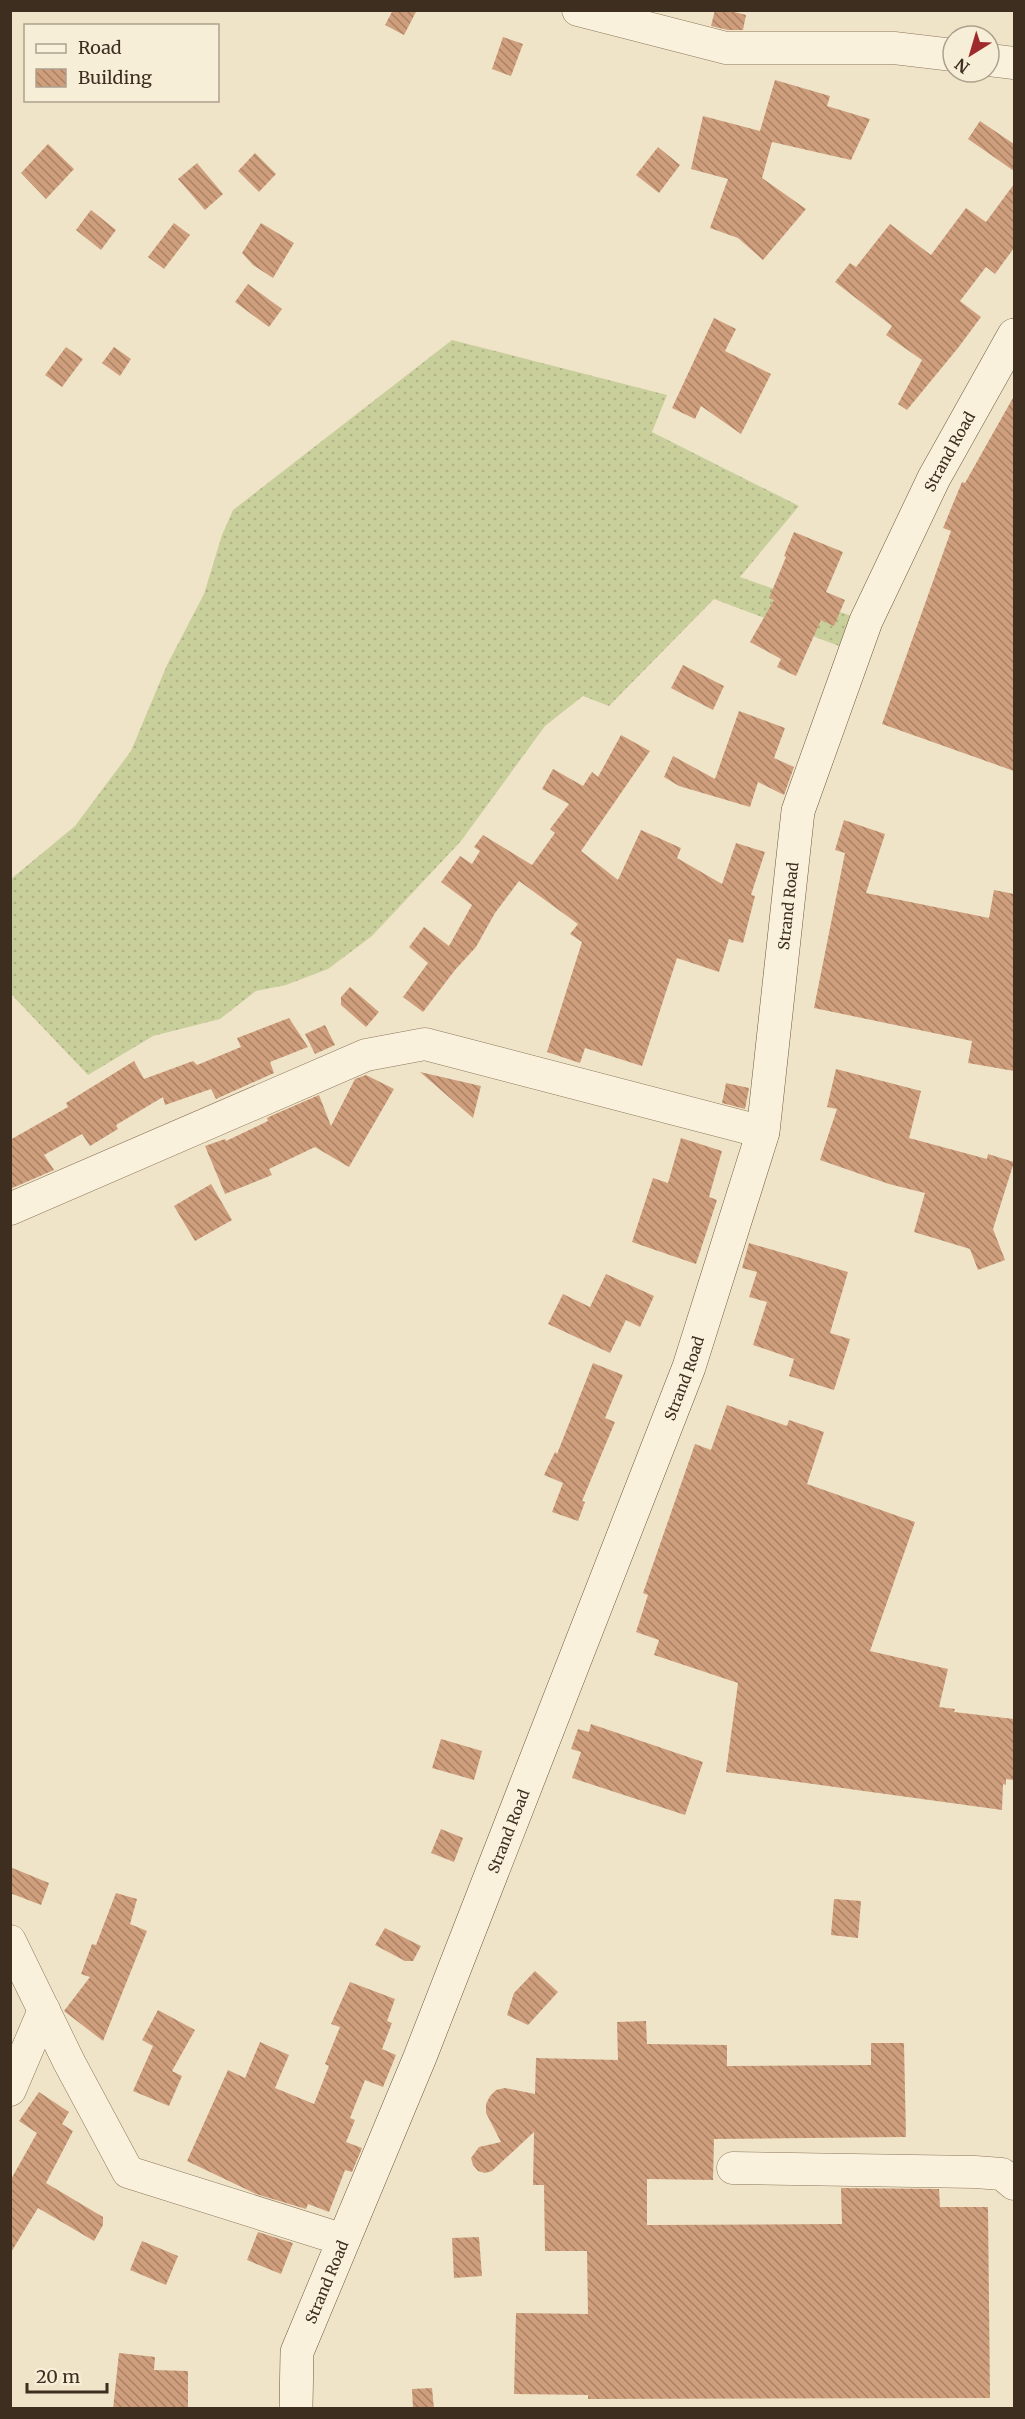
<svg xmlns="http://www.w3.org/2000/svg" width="1025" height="2419" viewBox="0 0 1025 2419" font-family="Merriweather,serif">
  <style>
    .grass { fill: url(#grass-dots) }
    .building { fill: url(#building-back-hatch) }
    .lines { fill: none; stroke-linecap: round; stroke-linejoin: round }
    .street-casing { stroke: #8d765c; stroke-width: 33 }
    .secondary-casing { stroke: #6f573f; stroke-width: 34 }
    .street { stroke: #faf1dc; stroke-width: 32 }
    .secondary { stroke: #faf1dc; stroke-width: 33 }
    .labels { text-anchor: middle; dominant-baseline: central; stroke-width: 6; stroke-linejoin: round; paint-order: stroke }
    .street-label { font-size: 15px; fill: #3d2e20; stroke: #f7eed8 }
  </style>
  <defs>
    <pattern id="grass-dots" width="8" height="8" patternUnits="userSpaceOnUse" patternTransform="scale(1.5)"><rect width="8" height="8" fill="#c9cf9b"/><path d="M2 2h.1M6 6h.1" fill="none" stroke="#aeb285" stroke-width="1.8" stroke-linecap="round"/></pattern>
    <pattern id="building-back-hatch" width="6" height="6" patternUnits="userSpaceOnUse" patternTransform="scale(1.5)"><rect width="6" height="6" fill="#cf9f7d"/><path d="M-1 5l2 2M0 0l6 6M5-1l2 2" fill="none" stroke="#a98266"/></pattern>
  </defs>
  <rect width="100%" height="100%" fill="#f0e4c8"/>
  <polygon class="grass" points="452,340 667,395 652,432 799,506 740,577 866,621 855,652 714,599 609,706 583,696 545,726 461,841 372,936 328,969 286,985 256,991 220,1019 153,1036 88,1075 11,994 11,879 75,826 131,751 167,665 204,594 222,535 233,510"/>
  <g class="building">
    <polygon points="393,10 417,10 404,35 385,25"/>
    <polygon points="715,10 727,10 746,15 743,30 728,30 711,26"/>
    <polygon points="503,37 523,44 511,76 492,69"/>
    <polygon points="775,80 830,96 827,106 870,119 851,160 772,142 762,178 806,209 763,260 738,238 710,228 728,179 691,169 703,116 760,131"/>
    <polygon points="980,121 1014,144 1014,171 968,139"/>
    <polygon points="48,144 74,169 46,199 21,173"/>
    <polygon points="658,147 680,165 659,193 636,175"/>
    <polygon points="255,153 276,174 259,192 238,171"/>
    <polygon points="197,163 223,194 205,210 178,179"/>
    <polygon points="1014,184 1014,248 995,274 986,267 960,301 981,317 958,348 907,410 898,404 922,360 886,335 892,326 835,282 850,263 856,267 890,224 931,255 966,208 986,222"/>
    <polygon points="91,210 116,230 101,250 76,230"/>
    <polygon points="174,223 190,235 164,269 148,257"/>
    <polygon points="261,223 294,243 273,278 253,265 242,253"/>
    <polygon points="248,284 282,309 269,327 235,302"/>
    <polygon points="714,318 736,329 725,351 771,374 741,434 701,406 695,419 672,408"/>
    <polygon points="66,347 83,359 62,387 45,375"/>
    <polygon points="114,347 131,359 120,376 102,363"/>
    <polygon points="1014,396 1014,771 882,724 951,531 943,528 962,482 965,483"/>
    <polygon points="794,532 843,552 826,592 845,600 834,626 821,620 796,676 777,667 781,659 750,642 774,600 769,598 786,557 784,556"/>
    <polygon points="683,665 724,686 713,710 671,688"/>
    <polygon points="739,711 785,728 774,758 794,767 784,795 758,782 750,807 679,786 664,777 673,756 715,779"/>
    <polygon points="621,735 650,751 581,851 618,880 641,830 681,848 677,858 722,884 736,843 765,852 751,895 755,896 743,943 729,939 719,972 677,958 642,1066 585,1048 580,1063 547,1052 582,942 570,934 578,924 519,881 495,913 476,947 455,970 423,1012 403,997 428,963 409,947 424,927 449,946 472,905 441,882 460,856 472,864 480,851 474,847 483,835 532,865 555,833 550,829 569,804 542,789 553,769 583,786 592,772 598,777"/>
    <polygon points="844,820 885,834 866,893 989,918 994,890 1014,894 1014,1071 968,1063 972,1041 814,1008 845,853 835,850"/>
    <polygon points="350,987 379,1012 366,1027 341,1005 341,997"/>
    <polygon points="289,1018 308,1047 270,1062 274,1073 216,1099 211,1089 165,1105 163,1097 116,1125 118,1129 90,1146 82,1134 44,1155 54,1170 10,1189 10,1140 68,1107 66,1103 134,1061 144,1079 193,1061 197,1065 241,1047 237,1038"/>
    <polygon points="325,1025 335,1045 315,1054 305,1034"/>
    <polygon points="836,1069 921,1091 909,1138 987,1159 988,1154 1014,1162 993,1229 1005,1260 978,1270 970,1249 914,1232 925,1193 889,1184 820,1160 837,1109 827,1107"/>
    <polygon points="420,1072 481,1086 473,1118"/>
    <polygon points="366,1075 394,1089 349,1167 315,1147 269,1169 272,1175 225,1194 205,1146 225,1139 226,1141 268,1121 267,1118 273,1115 319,1095 331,1126 355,1079"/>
    <polygon points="726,1083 749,1088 745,1109 722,1103"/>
    <polygon points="681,1138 722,1151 709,1197 717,1200 696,1264 632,1242 653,1178 668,1183"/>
    <polygon points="211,1184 232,1220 195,1241 174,1206"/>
    <polygon points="749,1243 848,1272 830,1333 850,1339 834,1390 789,1376 794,1359 753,1345 767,1302 749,1297 757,1272 742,1268"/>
    <polygon points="606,1274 654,1296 640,1327 626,1320 610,1353 548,1324 563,1294 590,1307"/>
    <polygon points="593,1363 623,1375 605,1418 615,1422 582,1501 585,1502 578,1521 552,1512 563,1483 544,1475 555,1452 557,1454"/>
    <polygon points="727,1405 787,1426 789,1420 824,1432 807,1484 915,1522 870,1651 948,1669 939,1707 955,1709 954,1712 1014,1719 1014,1780 1006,1779 1006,1785 1003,1784 1002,1810 726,1772 738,1683 654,1655 659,1640 636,1632 648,1595 643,1593 695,1444 711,1450"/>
    <polygon points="591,1724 703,1762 685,1815 572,1778 581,1752 571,1749 578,1729 589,1732"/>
    <polygon points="441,1739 482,1751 474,1780 432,1768"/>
    <polygon points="441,1829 463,1838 454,1862 431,1853"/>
    <polygon points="10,1867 49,1883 41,1905 10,1893"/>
    <polygon points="116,1893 137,1899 130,1924 147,1931 103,2041 64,2011 90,1977 81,1974 92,1944 96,1945"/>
    <polygon points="834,1899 861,1901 858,1938 831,1935"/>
    <polygon points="385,1928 421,1946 413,1961 405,1961 375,1945"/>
    <polygon points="535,1971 558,1992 528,2025 507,2015 514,1993"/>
    <polygon points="350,1982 395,1999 387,2021 392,2023 382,2049 396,2055 383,2087 365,2080 350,2118 355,2120 346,2142 362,2148 352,2172 345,2170 329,2212 308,2204 306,2209 256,2194 187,2161 228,2070 245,2078 260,2042 289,2055 275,2088 314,2104 329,2066 325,2064 340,2027 331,2024"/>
    <polygon points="158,2010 195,2030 172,2071 182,2076 169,2106 133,2091 153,2046 142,2040"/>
    <polygon points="646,2021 647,2044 727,2045 727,2066 871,2065 871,2043 904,2043 906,2137 714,2139 713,2180 647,2179 647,2225 842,2224 841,2188 939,2189 940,2207 988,2207 990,2398 588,2399 588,2395 514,2394 516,2313 588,2314 587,2251 545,2251 544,2185 533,2185 534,2132 492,2171 485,2173 478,2171 473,2165 471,2158 479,2147 501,2142 486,2113 486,2104 490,2096 496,2090 505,2088 535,2094 536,2058 618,2060 617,2022"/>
    <polygon points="39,2092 69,2112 62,2124 73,2131 46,2183 103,2217 103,2225 94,2241 38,2208 10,2254 10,2181 37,2133 19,2121"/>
    <polygon points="258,2232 293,2243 281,2274 247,2260"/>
    <polygon points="479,2237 482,2276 454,2278 452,2238"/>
    <polygon points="142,2241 178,2256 166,2285 130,2270"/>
    <polygon points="119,2353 155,2357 154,2370 188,2371 188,2409 113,2409"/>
    <polygon points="432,2388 434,2409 413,2409 412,2389"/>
  </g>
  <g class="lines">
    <defs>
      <g id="street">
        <polyline points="578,10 726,48 894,48 953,55"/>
        <polyline points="989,60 1014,63"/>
        <polyline points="10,1209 366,1055 425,1044 763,1132"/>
        <polyline points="10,1941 69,2062 128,2172 344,2240"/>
        <polyline points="10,2090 44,2010"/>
        <polyline points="733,2168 975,2172 1002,2174 1014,2184"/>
      </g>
      <g id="secondary">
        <path id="s1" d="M296,2408L297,2352L420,2057L689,1367L763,1132L798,811L866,621L934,478L1014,335"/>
      </g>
    </defs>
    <use href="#street" class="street-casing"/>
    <use href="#secondary" class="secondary-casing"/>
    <use href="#street" class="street"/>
    <use href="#secondary" class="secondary"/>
  </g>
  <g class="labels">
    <g class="street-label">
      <text stroke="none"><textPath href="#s1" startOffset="2076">Strand Road</textPath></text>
      <text stroke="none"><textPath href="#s1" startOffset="1590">Strand Road</textPath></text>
      <text stroke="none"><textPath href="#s1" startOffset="1104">Strand Road</textPath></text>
      <text stroke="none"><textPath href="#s1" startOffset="618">Strand Road</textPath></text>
      <text stroke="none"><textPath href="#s1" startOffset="132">Strand Road</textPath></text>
    </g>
  </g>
  <rect width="1025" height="2419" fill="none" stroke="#3d2e20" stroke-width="24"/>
  <rect x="24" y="24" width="195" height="78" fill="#f7eed8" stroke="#ada18e" stroke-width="1.5"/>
  <rect x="36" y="44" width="30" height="9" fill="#faf1dc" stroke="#ada18e" stroke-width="1.5"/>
  <text x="78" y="54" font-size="18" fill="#3d2e20">Road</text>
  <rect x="36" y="69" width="30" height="18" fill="url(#building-back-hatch)" stroke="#ada18e" stroke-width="1.5"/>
  <text x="78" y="84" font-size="18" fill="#3d2e20">Building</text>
  <g transform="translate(971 54) rotate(217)"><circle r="28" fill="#f7eed8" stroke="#ada18e" stroke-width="1.5"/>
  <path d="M0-4.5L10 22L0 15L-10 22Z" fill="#9e2a2b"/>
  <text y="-9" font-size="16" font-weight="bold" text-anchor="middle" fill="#3d2e20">N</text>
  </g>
  <path d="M27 2383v9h80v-9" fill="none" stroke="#3d2e20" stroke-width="3"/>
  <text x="36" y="2383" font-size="18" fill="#3d2e20" stroke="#f7eed8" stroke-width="4.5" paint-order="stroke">20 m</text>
</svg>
